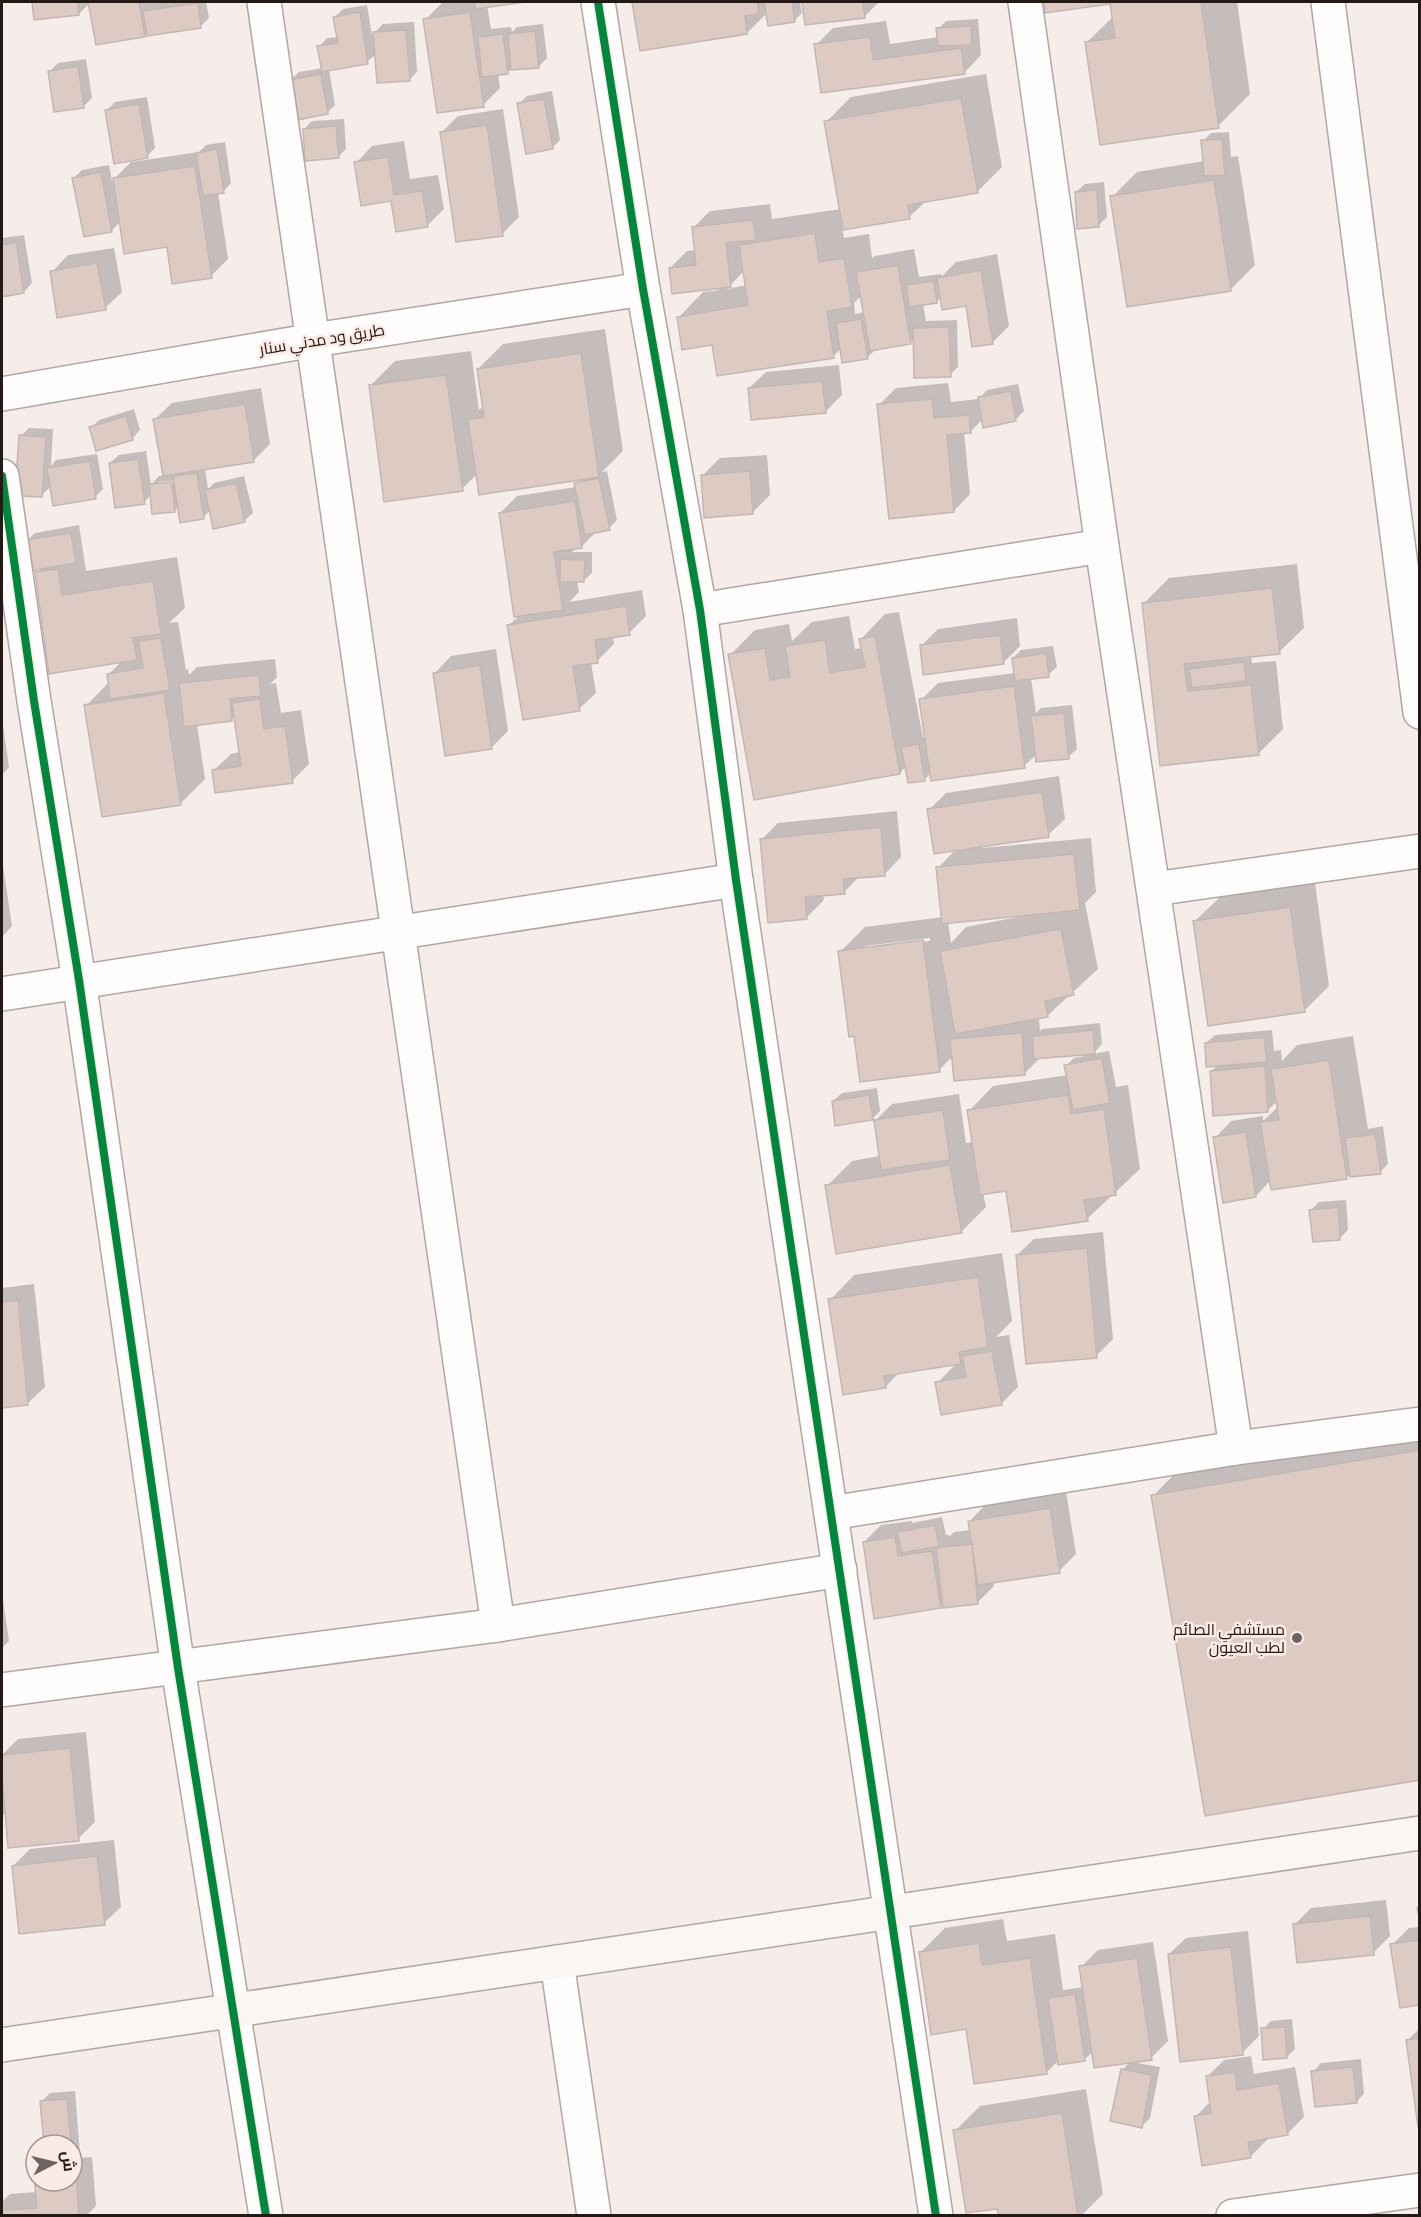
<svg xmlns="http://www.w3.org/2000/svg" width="1421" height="2217" viewBox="0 0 1421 2217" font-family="Manrope,Cairo,sans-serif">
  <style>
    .shadow { fill: #0003; fill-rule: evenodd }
    .building { fill: #dccac3; stroke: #c1b8b4; stroke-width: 1.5 }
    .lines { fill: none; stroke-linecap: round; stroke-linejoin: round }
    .street-casing { stroke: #b0a7a4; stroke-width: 36 }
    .secondary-casing { stroke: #b0a7a4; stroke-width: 36 }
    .street { stroke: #fefcfc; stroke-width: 33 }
    .secondary { stroke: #f9f6f3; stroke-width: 33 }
    .cycleway-casing { stroke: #fceae4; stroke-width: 11 }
    .cycleway { stroke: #00873e; stroke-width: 8 }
    .poi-dot { fill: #6d6360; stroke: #fceae4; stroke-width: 2 }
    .labels { text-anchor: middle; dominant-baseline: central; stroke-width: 5; stroke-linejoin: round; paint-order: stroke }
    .street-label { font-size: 16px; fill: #231915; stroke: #fceae4 }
    .poi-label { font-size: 16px; fill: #231915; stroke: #fceae4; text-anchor: end }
  </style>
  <rect width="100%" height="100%" fill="#f6edea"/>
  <g class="shadow">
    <polygon points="34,2 206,2 209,18 201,26 148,32 145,35 90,3 79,14 35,19"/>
    <polygon points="451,2 514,2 487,5 491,29 511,27 512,32 517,27 543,24 547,58 539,66 511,69 507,73 498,74 500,88 483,105 425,20 442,3"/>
    <polygon points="634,2 800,2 802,13 794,21 767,13 747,33 641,49"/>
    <polygon points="804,2 879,2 864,17 806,23"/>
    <polygon points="1045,2 1237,2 1250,94 1218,126 1086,43 1114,16 1112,2 1047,11"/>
    <polygon points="367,5 372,35 383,24 414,22 417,72 409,80 376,54 367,62 329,69 335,105 327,113 291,80 299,72 323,68 319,47 327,38 338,37 335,17 343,9"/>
    <polygon points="978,19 981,55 965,72 822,92 816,45 833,28 886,21 890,44 939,37 938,29 946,21"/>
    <polygon points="86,59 92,98 84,106 50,71 58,63"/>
    <path d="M986,74L1002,167L977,192L926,201L909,217L842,228L844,238L869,234L872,258L875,256L914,249L919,277L941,274L942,276L956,262L997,254L1009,326L992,343L967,304L942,297L936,302L923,304L926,321L957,320L958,367L950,375L914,339L910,343L876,349L867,358L841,348L833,357L713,344L679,317L703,292L719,290V287L670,268L687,251L696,250L694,227L710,211L770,204L772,219L841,209L826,122L851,97ZM744,271L747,285L727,289ZM862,295L865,312L855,314L854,303Z"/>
    <polygon points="552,91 560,140 552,148 519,104 527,96"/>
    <polygon points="147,97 155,148 147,156 107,110 115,102"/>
    <polygon points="503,109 519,217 502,234 441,133 458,116"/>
    <polygon points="344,119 346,149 338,157 304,129 312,121"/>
    <polygon points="1229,132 1231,157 1238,156 1255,265 1230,290 1112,197 1137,172 1204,161 1203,141 1211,133"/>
    <polygon points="404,141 410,179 438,175 444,209 427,226 393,200 356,163 372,146"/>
    <polygon points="225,142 231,183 223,192 218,192 228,259 211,276 168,246 121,221 111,231 74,178 82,170 109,165 112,181 131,162 199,152 206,145"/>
    <polygon points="1104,182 1107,217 1098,226 1076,192 1085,184"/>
    <polygon points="24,235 32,283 24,292 2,295 2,238"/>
    <polygon points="114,248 122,292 105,308 52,272 68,255"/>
    <polygon points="605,329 623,451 602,472 607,471 617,520 609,528 597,531 581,547 572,548 573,552 592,552 592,573 583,581 577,581 579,592 569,602 642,590 646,616 629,633 613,636 614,644 597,661 591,662 596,693 579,709 509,625 520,615 500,513 517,496 576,487 576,484 582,478 477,474 462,489 370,386 395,361 471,351 479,410 484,406 478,369 503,344"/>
    <polygon points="839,365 842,395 825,412 749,388 766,372"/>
    <polygon points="948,383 951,402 979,399 987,390 1018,384 1024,411 1016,419 983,419 971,431 964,432 970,494 954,511 879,405 896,388"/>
    <path d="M261,388L270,444L253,461L205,468L208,489L214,483L244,476L253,513L244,521L210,510L203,518L179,506L175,510L152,494L144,502L110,463L119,455L146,451L151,485L159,476H164L155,419L172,403ZM179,480V483L158,485V482Z"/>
    <polygon points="134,409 140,430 132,439 91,428 99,420"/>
    <polygon points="29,428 53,429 51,466 56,460 97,454 103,489 95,497 51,486 41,496 21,436"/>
    <polygon points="767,455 770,495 753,512 703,475 720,458"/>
    <polygon points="79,525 86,571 177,557 185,608 169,623 178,622 186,670 188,669 189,675 197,667 275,659 277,677 270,684 276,683 281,713 301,710 309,764 292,781 214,770 231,754 240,752 235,716 232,720 197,724 205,779 180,804 86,706 109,682 108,675 122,661 37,573 42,568 27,541 35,533"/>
    <polygon points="1297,564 1304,628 1279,652 1251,655 1252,663 1276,661 1283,729 1258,754 1162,764 1144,603 1169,578"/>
    <polygon points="899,612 923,738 926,737 921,700 938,683 1015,673 1013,658 1021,650 1053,646 1057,667 1048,675 1031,678 1036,713 1041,708 1072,705 1077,749 1068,757 1037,754 1024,766 931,773 924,780 906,766 900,773 730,655 755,630 789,624 792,641 812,622 849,616 855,649 862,648 861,639 885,614"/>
    <polygon points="1017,618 1020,646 1003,663 921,646 938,629"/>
    <polygon points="496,649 508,731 491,748 435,673 451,656"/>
    <polygon points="2,718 9,767 2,775"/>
    <path d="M1059,776L1065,819L1048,835L981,846V848L1091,838L1096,892L1085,903L1098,969L1047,1016L1039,1017L1040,1031L1042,1029L1100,1023L1102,1044L1093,1054L1109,1051L1116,1087L1128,1085L1140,1169L1087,1219L1008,1189L983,1193L986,1207L961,1232L827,1186L852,1161L880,1156L875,1121L892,1104L959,1094L966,1143L973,1142L969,1111L993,1086L1068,1075L1066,1066L1074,1058L1084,1056V1053L1041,1057L1025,1073L953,1056L939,1070L856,1034L840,952L865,927L943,917L938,868L956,849L929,810L946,793ZM1023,914V916L966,927L951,943L948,921ZM930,938V941L865,949V946Z"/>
    <polygon points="897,811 901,857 885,874 860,876 844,892 823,894 824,900 807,917 761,840 778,823"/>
    <polygon points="2,859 12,926 2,937"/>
    <polygon points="1315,883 1329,986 1304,1011 1195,921 1220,897"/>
    <polygon points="1272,1030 1274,1051 1281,1050 1282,1061 1297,1045 1353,1036 1368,1129 1383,1126 1388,1164 1380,1172 1351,1173 1346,1178 1271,1180 1256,1196 1215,1138 1231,1121 1263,1116 1263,1121 1278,1107 1277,1101 1268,1110 1211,1071 1218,1065 1206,1043 1215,1035"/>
    <polygon points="877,1088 880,1111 872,1119 833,1101 842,1093"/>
    <polygon points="1346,1200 1348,1230 1340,1238 1311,1210 1319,1202"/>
    <polygon points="1103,1232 1113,1339 1096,1356 1017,1255 1034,1239"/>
    <polygon points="1002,1253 1012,1321 996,1337 1009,1335 1018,1387 1001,1404 937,1383 957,1363 900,1372 885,1387 830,1300 854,1275"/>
    <polygon points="34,1284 45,1387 28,1403 2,1406 2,1288"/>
    <polygon points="1420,1415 1420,1778 1153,1496 1196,1452"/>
    <polygon points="1066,1492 1076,1554 1059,1571 993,1581 994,1586 977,1603 944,1603 940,1607 864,1542 881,1525 912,1521 912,1523 942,1517 946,1535 949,1535 949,1537 954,1532 971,1530 970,1521 986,1504"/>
    <polygon points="2,1593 9,1641 2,1648"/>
    <polygon points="86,1732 95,1822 78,1839 6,1812 2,1816 2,1755 18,1739"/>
    <polygon points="114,1840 121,1907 104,1923 13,1866 30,1849"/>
    <polygon points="1386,1900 1390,1936 1373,1953 1294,1925 1311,1908"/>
    <polygon points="1420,1905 1420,1922 1416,1908"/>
    <polygon points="1003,1919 1007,1941 1055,1934 1063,1990 1084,1987 1081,1967 1098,1950 1153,1942 1168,2041 1151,2058 1131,2062 1160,2067 1150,2118 1142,2126 1122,2070 1131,2061 1093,2051 1084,2060 1059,2060 1047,2072 967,2027 920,1953 945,1928"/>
    <polygon points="1420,1927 1420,2004 1392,1945 1409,1928"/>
    <polygon points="1248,1931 1259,2036 1242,2053 1169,1954 1186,1938"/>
    <polygon points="1292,2019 1295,2049 1287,2057 1263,2029 1271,2021"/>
    <polygon points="1420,2028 1420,2124 1407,2041"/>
    <polygon points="1251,2056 1254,2074 1295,2067 1304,2117 1287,2134 1266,2137 1267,2140 1250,2157 1196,2116 1211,2101 1207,2077 1224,2060"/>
    <polygon points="1361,2059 1364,2094 1356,2102 1313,2072 1321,2063"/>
    <polygon points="1086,2089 1103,2194 1081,2216 1000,2216 999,2207 955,2131 980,2106"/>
    <polygon points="75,2091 80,2154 77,2158 92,2157 96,2206 86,2216 2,2216 2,2202 10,2194 37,2192 36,2181 72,2181 72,2145 46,2145 42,2101 50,2093"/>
  </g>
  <g class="building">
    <polygon points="32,2 78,2 79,15 34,20"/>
    <polygon points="88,2 139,2 145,37 96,45"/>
    <polygon points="474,2 525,2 476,9"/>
    <polygon points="632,2 757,2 759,14 745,16 747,34 640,51"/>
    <polygon points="764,2 792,2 795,22 768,26"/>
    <polygon points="802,2 863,2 865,18 805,25"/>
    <polygon points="1044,2 1201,2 1219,128 1100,145 1085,42 1115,38 1110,4 1045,13"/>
    <polygon points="198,3 201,28 147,36 143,11"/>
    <polygon points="360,12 368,64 322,72 317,46 338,43 333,17"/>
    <polygon points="470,12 484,107 437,113 423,19"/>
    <polygon points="971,26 972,45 938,46 936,28"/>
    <polygon points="406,30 410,81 377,83 373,32"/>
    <polygon points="535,31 539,68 511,70 508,34"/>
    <polygon points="503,34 508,74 482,77 478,37"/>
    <polygon points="870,37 873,60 961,48 965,74 821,93 814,44"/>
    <polygon points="78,66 84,108 54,112 48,71"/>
    <polygon points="321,74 328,114 297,120 289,80"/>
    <polygon points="961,98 978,193 908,205 910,219 843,230 824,121"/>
    <polygon points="544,99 553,149 526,154 517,103"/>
    <polygon points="139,104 148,158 114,164 105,110"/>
    <polygon points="487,125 503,236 456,242 440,132"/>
    <polygon points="336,126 339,158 305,161 303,129"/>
    <polygon points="1222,139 1225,175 1204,176 1201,140"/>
    <polygon points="217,149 224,193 203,196 196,153"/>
    <polygon points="388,157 394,195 422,191 428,227 396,232 391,201 361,206 354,162"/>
    <polygon points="195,166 212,278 172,284 167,247 124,254 113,178"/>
    <polygon points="101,172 112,232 84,237 72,178"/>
    <polygon points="1214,180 1231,291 1127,307 1110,196"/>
    <polygon points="1097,190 1099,227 1077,229 1075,192"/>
    <polygon points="753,220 756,240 726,243 731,287 672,294 669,268 696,265 692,227"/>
    <polygon points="815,233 819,262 844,258 852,307 827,311 834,358 717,376 712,345 682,350 677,317 748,305 739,245"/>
    <polygon points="16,242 24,293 2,297 2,245"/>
    <polygon points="97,263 106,310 57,318 50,271"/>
    <polygon points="898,265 911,344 870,351 856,272"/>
    <polygon points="981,270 993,344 972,347 966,306 942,310 937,278"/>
    <polygon points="934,281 937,303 909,307 906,285"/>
    <polygon points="861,319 868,359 842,363 836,323"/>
    <polygon points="949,327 951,377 914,378 913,328"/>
    <polygon points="581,353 599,477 479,495 468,420 484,417 477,369"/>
    <polygon points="446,375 463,491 384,502 369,385"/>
    <polygon points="822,381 826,413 751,420 748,388"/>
    <polygon points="1011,391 1016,421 983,428 978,397"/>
    <polygon points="932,399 934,418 969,415 971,433 947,435 954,512 889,519 877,404"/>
    <polygon points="245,404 254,462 163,476 153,419"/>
    <polygon points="126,416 133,440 96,451 89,427"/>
    <polygon points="19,435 46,437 42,497 15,496"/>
    <polygon points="138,459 145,504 115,508 109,463"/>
    <polygon points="90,461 96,499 53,506 47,468"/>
    <polygon points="750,471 753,514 704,518 701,475"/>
    <polygon points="197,473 204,519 180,523 173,476"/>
    <polygon points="599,478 610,530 585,535 574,483"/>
    <polygon points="172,482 175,512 152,514 149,484"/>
    <polygon points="236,483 245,522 213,529 205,490"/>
    <polygon points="575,501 582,548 554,552 563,610 514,617 499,513"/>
    <polygon points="71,533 76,563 30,571 25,540"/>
    <polygon points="560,559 585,560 584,582 560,582"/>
    <polygon points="58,569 62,595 153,581 161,634 133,638 137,660 49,674 35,572"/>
    <polygon points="1272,588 1280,654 1184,664 1188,691 1251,685 1259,755 1160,766 1142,603"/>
    <polygon points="626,606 630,635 595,640 598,663 573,666 580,711 523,720 507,625"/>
    <polygon points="1000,635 1004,664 923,675 920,645"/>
    <polygon points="875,636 900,774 754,800 728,654 765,648 770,680 790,677 785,646 825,640 830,673 865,667 859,639"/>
    <polygon points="161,638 170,690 110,699 107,674 143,668 138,641"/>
    <polygon points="1046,653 1049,677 1015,681 1012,658"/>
    <polygon points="1244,662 1246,681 1192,688 1189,669"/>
    <polygon points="480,665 492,749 445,756 433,673"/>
    <polygon points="259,675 261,696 230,699 232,721 184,727 179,683"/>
    <polygon points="1014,686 1025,768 931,781 919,699"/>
    <polygon points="164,693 181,805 102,817 84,705"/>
    <polygon points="260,699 264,729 285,726 293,783 215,793 212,770 241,766 232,703"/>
    <polygon points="1064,713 1069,759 1036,762 1031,716"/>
    <polygon points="919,744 925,781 908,783 901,747"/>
    <polygon points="1042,792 1049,837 934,854 927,809"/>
    <polygon points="881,827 885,876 843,879 845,894 805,897 807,919 768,923 760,839"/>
    <polygon points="1074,854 1080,910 942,924 936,867"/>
    <polygon points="1290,907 1305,1012 1208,1026 1193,921"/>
    <polygon points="1061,929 1074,995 1045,1001 1048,1017 955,1034 940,951"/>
    <polygon points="923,940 940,1072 860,1082 854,1036 849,1037 838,951"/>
    <polygon points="1093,1030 1095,1054 1034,1059 1032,1036"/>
    <polygon points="1022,1033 1025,1075 954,1081 950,1039"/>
    <polygon points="1264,1037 1267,1062 1206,1067 1205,1043"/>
    <polygon points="1102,1058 1110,1103 1073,1110 1064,1065"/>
    <polygon points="1329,1060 1347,1179 1271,1190 1260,1122 1279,1120 1271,1069"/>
    <polygon points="1265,1066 1268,1112 1213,1116 1210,1071"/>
    <polygon points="869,1095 873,1120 835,1126 832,1101"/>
    <polygon points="1068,1095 1071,1114 1104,1109 1116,1195 1084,1200 1088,1221 1012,1232 1006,1191 980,1195 967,1110"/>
    <polygon points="943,1110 950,1160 881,1170 874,1120"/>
    <polygon points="1246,1132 1256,1197 1223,1203 1213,1137"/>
    <polygon points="1375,1134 1381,1174 1350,1177 1345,1138"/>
    <polygon points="950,1165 962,1233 836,1254 825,1185"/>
    <polygon points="1338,1207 1340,1240 1313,1242 1309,1210"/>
    <polygon points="1087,1248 1097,1358 1026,1364 1016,1255"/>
    <polygon points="978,1277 988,1347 959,1352 961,1364 884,1376 886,1388 843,1395 828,1299"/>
    <polygon points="18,1300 28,1405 2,1408 2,1302"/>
    <polygon points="992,1351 1002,1405 941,1415 935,1382 966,1377 962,1356"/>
    <polygon points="1420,1450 1420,1780 1205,1816 1151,1495"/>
    <polygon points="1050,1508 1060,1573 978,1585 968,1521"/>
    <polygon points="935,1525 939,1546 902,1553 897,1532"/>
    <polygon points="895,1537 898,1556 932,1551 941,1608 874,1619 863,1542"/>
    <polygon points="972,1544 978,1604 943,1608 936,1548"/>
    <polygon points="70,1748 79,1841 8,1848 2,1777 2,1755"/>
    <polygon points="97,1856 105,1925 19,1934 12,1866"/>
    <polygon points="1370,1916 1374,1955 1297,1963 1293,1924"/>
    <polygon points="1420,1940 1420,2005 1400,2008 1390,1944"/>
    <polygon points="979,1943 982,1965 1030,1958 1047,2074 974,2084 966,2029 931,2035 919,1952"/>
    <polygon points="1231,1947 1243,2055 1180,2062 1168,1954"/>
    <polygon points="1137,1958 1152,2060 1094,2068 1079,1966"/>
    <polygon points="1075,1994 1085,2061 1058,2065 1048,1998"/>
    <polygon points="1285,2027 1287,2058 1263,2060 1261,2028"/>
    <polygon points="1420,2038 1420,2127 1418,2127 1406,2040"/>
    <polygon points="1353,2067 1357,2103 1315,2107 1311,2071"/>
    <polygon points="1121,2069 1152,2075 1142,2128 1110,2121"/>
    <polygon points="1235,2072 1237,2090 1279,2083 1288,2135 1248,2142 1251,2158 1202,2166 1194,2116 1211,2113 1206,2076"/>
    <polygon points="67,2099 71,2145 44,2145 40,2101"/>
    <polygon points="1062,2113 1078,2216 999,2216 997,2209 966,2213 953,2130"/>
    <polygon points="72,2173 76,2173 79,2216 2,2216 2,2210 37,2208 34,2176 36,2176 36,2181 72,2181"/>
  </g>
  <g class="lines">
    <defs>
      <g id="street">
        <path d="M264,2C345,542 419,1084 498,1625"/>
        <polyline points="598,2 643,289 700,610 736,880 936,2216"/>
        <polyline points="1025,2 1102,546 1236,1448"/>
        <polyline points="1328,2 1420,712"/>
        <polyline points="2,394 314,340 643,289"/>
        <polyline points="2,476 34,701 79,980 178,1668 266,2216"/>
        <polyline points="700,610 1102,546"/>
        <polyline points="1154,889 1420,851"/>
        <polyline points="2,994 736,880"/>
        <polyline points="831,1513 1236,1448 1420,1424"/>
        <polyline points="2,1690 498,1625 840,1570"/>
        <polyline points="557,1962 594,2216"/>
        <polyline points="1233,2216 1420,2190"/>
      </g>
      <polyline id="secondary" points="2,2045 1420,1833"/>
    </defs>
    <use href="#street" class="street-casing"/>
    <use href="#secondary" class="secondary-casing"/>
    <use href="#street" class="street"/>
    <use href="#secondary" class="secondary"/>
    <defs>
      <g id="cycleway">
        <polyline points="598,2 643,289 700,610 736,880 936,2216"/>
        <polyline points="2,476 34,701 79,980 178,1668 266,2216"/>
      </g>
    </defs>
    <use href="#cycleway" class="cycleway-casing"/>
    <use href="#cycleway" class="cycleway"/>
  </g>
  <circle class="poi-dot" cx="1297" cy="1638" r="6"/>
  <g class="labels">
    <g class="street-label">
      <text transform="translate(322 339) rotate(-9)">طريق ود مدني سنار</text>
    </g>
    <g class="poi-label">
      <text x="1285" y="1629">مستشفي الصائم<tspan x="1285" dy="18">لطب العيون</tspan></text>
    </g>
  </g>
  <rect width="1421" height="2217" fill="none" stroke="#231915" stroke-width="6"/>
  <g transform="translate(54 2163) rotate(83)"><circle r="28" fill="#fceae4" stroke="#a59691" stroke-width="1.5"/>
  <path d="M0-4.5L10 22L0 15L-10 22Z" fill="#6d6360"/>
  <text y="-9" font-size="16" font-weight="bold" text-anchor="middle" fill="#231915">ش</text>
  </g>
</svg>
